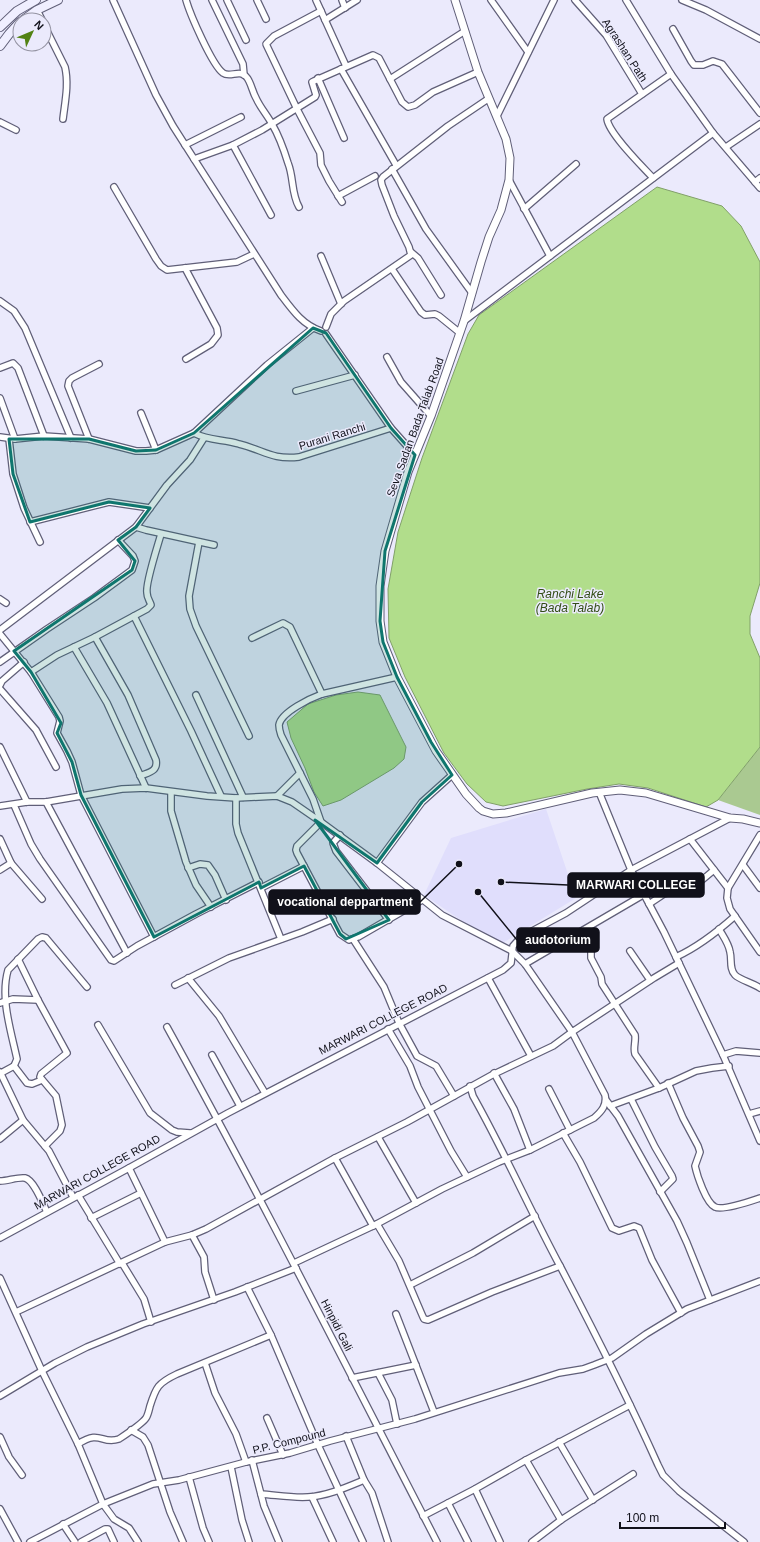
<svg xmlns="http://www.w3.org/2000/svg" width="760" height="1542" viewBox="0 0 760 1542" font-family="Helvetica,sans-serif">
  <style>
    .built { fill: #e0defc }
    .green { fill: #aac991 }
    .water { fill: #b1dd8b; stroke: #81a069 }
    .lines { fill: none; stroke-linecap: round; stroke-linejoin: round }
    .minor-casing { stroke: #605f78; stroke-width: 8 }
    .tertiary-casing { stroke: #605f78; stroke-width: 9 }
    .secondary-casing { stroke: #605f78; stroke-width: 10 }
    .minor { stroke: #fff; stroke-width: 5.5 }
    .tertiary { stroke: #fff; stroke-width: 7 }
    .secondary { stroke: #f0efff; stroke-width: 8 }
    .marked { fill: #0f766e; fill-opacity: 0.2; stroke: #0f766e; stroke-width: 3; stroke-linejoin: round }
    .labels { text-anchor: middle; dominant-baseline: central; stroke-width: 3; stroke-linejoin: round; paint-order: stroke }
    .street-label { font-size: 11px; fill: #11111a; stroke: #ebeafc }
    .water-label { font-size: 12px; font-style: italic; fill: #324d15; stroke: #ebeafc }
    .leader { fill: none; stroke: #11111a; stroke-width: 1.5 }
    .callout-dot { fill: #11111a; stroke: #ebeafc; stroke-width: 1.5 }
    .callout { fill: #11111a; stroke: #11111a; stroke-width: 1.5 }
    .callout-label { font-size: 12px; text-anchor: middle; font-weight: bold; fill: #fff }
  </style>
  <rect width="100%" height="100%" fill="#ebeafc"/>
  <polygon class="built" points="546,809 576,898 501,944 493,942 424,895 451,838"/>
  <polygon class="green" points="760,747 760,815 718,800"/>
  <g class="water">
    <polygon points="657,187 722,206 741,226 760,262 760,583 750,616 750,634 760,658 760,747 718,800 706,807 648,788 619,784 587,789 503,806 486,802 467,784 444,753 405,677 389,638 388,589 398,532 422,458 468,334 479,315"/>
    <polygon points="358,692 380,695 406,747 404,759 394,768 341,800 323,806 314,792 305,768 291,738 287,722 308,704 336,695"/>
  </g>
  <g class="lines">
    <defs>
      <g id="minor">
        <path d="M113,0L156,95L173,126L281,295C293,311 303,325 321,331"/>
        <path d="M186,0C190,14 212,65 223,73C231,79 242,66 249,81C252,87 253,93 256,98C260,107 267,115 272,124C279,136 284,150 288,163C294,178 291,193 299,207"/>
        <polyline points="212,0 243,64 244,75"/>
        <polyline points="227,0 246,40"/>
        <polyline points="257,0 266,19"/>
        <polyline points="316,0 346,66"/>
        <polyline points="342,0 345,8"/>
        <polyline points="491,0 528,52"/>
        <polyline points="575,0 606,35 642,94"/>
        <polyline points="626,0 671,74 713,133 760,188"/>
        <polyline points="682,0 706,10 760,39"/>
        <polyline points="37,10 42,20"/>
        <polyline points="321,11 274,36 266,44 297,109 320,153 321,165 329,181 342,202"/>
        <polyline points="325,20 357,0"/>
        <path d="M44,25L65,67C69,84 65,102 63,119"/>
        <polyline points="673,29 691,61 694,65 703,65 713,61 722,64 760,113"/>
        <polyline points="341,69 396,165"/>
        <polyline points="318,78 344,138"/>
        <polyline points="390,79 465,31"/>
        <polyline points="497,116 554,0"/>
        <polyline points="0,122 16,130"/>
        <polyline points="185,145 241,117"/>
        <polyline points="233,145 271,215"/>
        <polyline points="726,147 760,124"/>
        <polyline points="194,159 233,145 262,130 315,97 316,95 312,82 314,81 373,55 379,58 402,102 408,107 415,105 433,92 478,72"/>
        <polyline points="392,169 426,229 472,293"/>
        <path d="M653,178C642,166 609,134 607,119L671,74"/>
        <polyline points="509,180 550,256"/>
        <polyline points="755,182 760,178"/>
        <polyline points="114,187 156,259 161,266 167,270 237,262 254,254"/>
        <polyline points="338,196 375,176"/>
        <polyline points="524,209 576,164"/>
        <polyline points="411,252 418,258 441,295"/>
        <polyline points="321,256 341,304"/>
        <polyline points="185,268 217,328 218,335 211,344 186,359"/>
        <polyline points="392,269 421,312 425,315 435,314 439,316 460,333"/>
        <polyline points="0,301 14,311 25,328 71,438"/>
        <polyline points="464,321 713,133"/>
        <polyline points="326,327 331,314 344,301 411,255 409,247 394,216 382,185 381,180 383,177 448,126 488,99"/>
        <polyline points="326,334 391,428 415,455"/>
        <polyline points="387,357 401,382 431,416"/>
        <polyline points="0,368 13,363 18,368 44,436"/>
        <polyline points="296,391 355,375"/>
        <polyline points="0,398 15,439"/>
        <polyline points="141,413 156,450"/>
        <polyline points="194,433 267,365 313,328"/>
        <path d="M0,437L15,439L44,436L89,439L136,451H146L156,450L194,433C209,441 223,439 239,444C264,450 271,460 299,457L391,428"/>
        <polyline points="9,439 13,474 24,508 40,542"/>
        <polyline points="89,439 68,386 69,381 72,378 99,364"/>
        <polyline points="30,522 109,502 150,508"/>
        <polyline points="136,527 146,530 214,545"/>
        <polyline points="199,542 189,596 190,609 196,626 249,736"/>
        <polyline points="0,599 6,603"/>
        <polyline points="134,616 191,731 221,796"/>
        <polyline points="0,630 136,527 167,485 190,460 204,438"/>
        <polyline points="0,634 31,672 59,717 60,721 57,733 67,751 72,762 81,795 154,937"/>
        <path d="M95,637L128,695L156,760C158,771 150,772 140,776"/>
        <polyline points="252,638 283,623 290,627 322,694"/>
        <polyline points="74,647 107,703 146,788"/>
        <polyline points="0,662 47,629 94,598 132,570 135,561 133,556 118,540"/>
        <path d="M31,672L57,655L95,637L147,609L151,605C150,601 147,598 147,593C145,584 158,545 161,534"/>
        <path d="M397,677L322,694C311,698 281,712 279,725C279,728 280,732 281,735L313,799L321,822L377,863L442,915L512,951L525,964L572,1032L654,978L679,963"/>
        <polyline points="0,685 2,681 24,662"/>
        <polyline points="0,689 36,730 56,767"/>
        <polyline points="196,695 243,797"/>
        <polyline points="0,747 27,802"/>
        <polyline points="171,792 171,811 186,862 196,885 211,907"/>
        <polyline points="599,792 631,870 664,932 723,1055 760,1141"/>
        <polyline points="277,796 300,773"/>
        <polyline points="236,798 236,824 238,833 281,939"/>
        <polyline points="46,802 127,953"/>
        <polyline points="14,805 31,844 40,859 111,960 114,961 137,946 196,914 259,882"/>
        <polyline points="0,806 27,802 46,802 122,789 146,788 207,796 236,798 277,796 292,802 321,822 297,846 296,850 297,853 340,934 349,940 358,937 422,900"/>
        <polyline points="340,835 333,843 336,851 389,920"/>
        <polyline points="760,835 728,888 727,898 730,909 760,952"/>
        <polyline points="0,839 11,863 42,899"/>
        <polyline points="690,839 728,888"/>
        <polyline points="377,863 422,802 452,775"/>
        <polyline points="743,865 760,888"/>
        <polyline points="188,868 200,864 208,865 215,875 226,900"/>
        <polyline points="0,870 11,863"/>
        <polyline points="261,888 304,866"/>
        <polyline points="649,904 664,894 696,885 714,870"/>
        <path d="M719,929C723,936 729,944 730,952C732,959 729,969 735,975C740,980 753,983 760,988"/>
        <path d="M584,930L591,943V958L601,977L602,984L635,1035C636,1042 633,1048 635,1054L659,1088"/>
        <polyline points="353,939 384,987 399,1023 417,1056 436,1066 454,1096"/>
        <polyline points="630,951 650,980"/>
        <path d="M676,957C698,947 717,932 735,916"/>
        <polyline points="18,959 38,1000 67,1053 41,1074 40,1077 56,1096 62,1125 60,1131 45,1146"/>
        <polyline points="525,964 643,895"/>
        <polyline points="188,978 219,1016 265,1093"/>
        <polyline points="488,978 531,1056"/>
        <polyline points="175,985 229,958 302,932 333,919"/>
        <polyline points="0,1003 13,999 38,1000"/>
        <polyline points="98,1025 150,1113 172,1130 177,1132 190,1133"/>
        <path d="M167,1027C261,1197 348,1370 437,1542"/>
        <polyline points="388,1029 410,1066 418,1087 451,1151 467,1177"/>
        <polyline points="212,1055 240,1106"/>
        <polyline points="723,1055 736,1051 760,1053"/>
        <polyline points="14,1066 27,1083 32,1084 42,1080"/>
        <polyline points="0,1072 23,1120 49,1151 73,1197"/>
        <path d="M1,1073L14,1066L17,1059C11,1031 0,998 8,970L38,939L42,937L46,938L87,987"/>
        <polyline points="494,1073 514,1109 530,1150"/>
        <path d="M668,1083L683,1118L698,1146L700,1152L695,1166C697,1175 706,1203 715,1207C723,1211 751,1201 760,1198"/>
        <path d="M470,1086L473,1096C504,1151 530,1210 560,1266C594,1331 628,1398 658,1465L663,1475L679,1491L744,1542"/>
        <polyline points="549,1089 570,1130"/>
        <polyline points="631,1099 655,1147 672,1176 673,1179 660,1192"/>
        <polyline points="606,1100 618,1116 677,1221 687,1243 710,1300"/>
        <polyline points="610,1106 659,1088 696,1071 712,1068 729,1066"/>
        <polyline points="749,1114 760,1111"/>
        <polyline points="563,1133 580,1162 612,1228 619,1231 634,1226 639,1228 652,1260 681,1313"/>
        <polyline points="378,1137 416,1203"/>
        <polyline points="0,1139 23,1120"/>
        <polyline points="335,1158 373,1226"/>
        <polyline points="129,1168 165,1242"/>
        <path d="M0,1181C8,1181 17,1177 25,1178C34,1180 43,1204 47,1212"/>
        <polyline points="78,1195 120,1264"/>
        <polyline points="91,1218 141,1193"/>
        <polyline points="377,1224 399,1261 423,1317 424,1319 428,1320 492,1292 560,1266"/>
        <polyline points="192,1235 204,1257 205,1272 214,1300"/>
        <polyline points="0,1238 129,1168 228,1113 503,970 511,963 513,946 521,937 566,913 631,870 730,818"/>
        <polyline points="122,1263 144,1299 151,1322"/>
        <polyline points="0,1278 42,1371 78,1444 103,1504 114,1519 129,1528 138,1542"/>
        <polyline points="410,1285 473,1253 535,1216"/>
        <polyline points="247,1287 271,1335 318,1445 363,1542"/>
        <path d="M16,1312L165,1242L192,1235L206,1229L335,1158L407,1122L492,1075L553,1046L572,1032L605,1095C607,1105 602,1111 594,1118L530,1150L499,1162L442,1189L373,1226L294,1263"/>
        <polyline points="396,1314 434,1412"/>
        <polyline points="205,1363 215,1393 236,1434 246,1462"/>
        <polyline points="378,1373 392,1400 397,1424"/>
        <polyline points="352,1378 416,1365"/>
        <polyline points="0,1396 55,1363 87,1347 143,1324 235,1292 296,1268"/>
        <polyline points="267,1418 283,1455"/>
        <polyline points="131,1430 143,1437 148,1445 170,1512 183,1542"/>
        <polyline points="346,1436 364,1480 372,1493 388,1542"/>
        <polyline points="0,1437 9,1457 22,1475"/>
        <polyline points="559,1442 593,1500"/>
        <path d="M78,1444C101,1429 101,1445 119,1439C125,1435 142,1424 146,1418C148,1415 149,1410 150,1406C156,1387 158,1383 177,1374L271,1335"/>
        <polyline points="252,1460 264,1506 279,1542"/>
        <polyline points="526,1460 561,1520"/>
        <polyline points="231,1467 242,1520 249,1542"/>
        <polyline points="189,1477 203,1528 209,1542"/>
        <polyline points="475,1489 500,1542"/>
        <path d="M261,1494C276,1495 292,1498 308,1497C327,1496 347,1487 364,1480"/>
        <polyline points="312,1497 333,1542"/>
        <polyline points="448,1503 468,1542"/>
        <polyline points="0,1509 18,1542"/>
        <polyline points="423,1516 475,1489 526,1460 630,1405"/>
        <polyline points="63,1524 75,1542"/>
        <polyline points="30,1542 103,1504 153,1484 179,1480 246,1462 290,1453 330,1441 415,1419 559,1373 583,1369 594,1365 612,1358 646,1334 687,1309 760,1281"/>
        <polyline points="81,1542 105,1529 108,1529 114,1542"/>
        <polyline points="532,1542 561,1520 633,1474"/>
      </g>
      <polyline id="tertiary" points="455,0 478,72 506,139 510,158 509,180 501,210 489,237 481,262 464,321 431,416 408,472 385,551 380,586 380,621 383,642 397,677 436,751 466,794 479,808 483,811 493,814 506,813 592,793 620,790 646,793 730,818 743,819 760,823"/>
      <g id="secondary">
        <polyline points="23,20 37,10 58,0"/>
        <polyline points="0,27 17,11 36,0"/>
        <polyline points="0,46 9,34 20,22"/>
      </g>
    </defs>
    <use href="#minor" class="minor-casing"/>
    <use href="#tertiary" class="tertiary-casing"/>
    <use href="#secondary" class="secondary-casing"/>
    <use href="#minor" class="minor"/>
    <use href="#tertiary" class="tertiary"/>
    <use href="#secondary" class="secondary"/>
  </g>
  <path class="marked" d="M313,328L326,333L391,428L415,455L385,551L380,621L383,642L397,677L431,742L452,775L422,802L377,863L315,820L389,920L346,939L340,934L304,866L261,888L259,882L154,937L81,795L72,762L57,733L61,723L31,672L14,651L132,570L135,561L118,540L136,527L150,508L109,502L30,522L13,474L9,439H89L136,451L156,450L194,433Z"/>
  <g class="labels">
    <g class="street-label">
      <text transform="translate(625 50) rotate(57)">Agrashan Path</text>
      <text transform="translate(415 427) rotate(-70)">Seva Sadan Bada Talab Road</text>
      <text transform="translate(332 436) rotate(-17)">Purani Ranchi</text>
      <text transform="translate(383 1019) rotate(-27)">MARWARI COLLEGE ROAD</text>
      <text transform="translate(97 1172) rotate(-29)">MARWARI COLLEGE ROAD</text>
      <text transform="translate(337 1325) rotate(63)">Hinpidi Gali</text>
      <text transform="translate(289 1441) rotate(-14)">P.P. Compound</text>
    </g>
    <g class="water-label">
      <text x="570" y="594">Ranchi Lake<tspan x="570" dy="14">(Bada Talab)</tspan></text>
    </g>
  </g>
  <path class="leader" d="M501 882L568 885M459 864L420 902M478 892L517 940"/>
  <g class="callout-dot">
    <circle cx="501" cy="882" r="4"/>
    <circle cx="459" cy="864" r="4"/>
    <circle cx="478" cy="892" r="4"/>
  </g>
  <g class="callout">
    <rect x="568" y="873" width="136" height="24" rx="4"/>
    <rect x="269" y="890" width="151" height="24" rx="4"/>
    <rect x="517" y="928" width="82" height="24" rx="4"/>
  </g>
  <g class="callout-label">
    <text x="636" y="889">MARWARI COLLEGE</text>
    <text x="345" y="906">vocational deppartment</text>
    <text x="558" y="944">audotorium</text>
  </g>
  <g transform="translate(32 32) rotate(46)"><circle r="19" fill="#ebeafc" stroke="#9493a2"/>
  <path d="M0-3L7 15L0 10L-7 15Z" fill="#528213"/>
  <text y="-6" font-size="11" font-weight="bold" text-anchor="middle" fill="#11111a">N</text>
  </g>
  <path d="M620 1522v6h105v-6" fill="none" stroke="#11111a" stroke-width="2"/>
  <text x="626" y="1522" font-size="12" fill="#11111a" stroke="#ebeafc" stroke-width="3" paint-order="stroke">100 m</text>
</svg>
